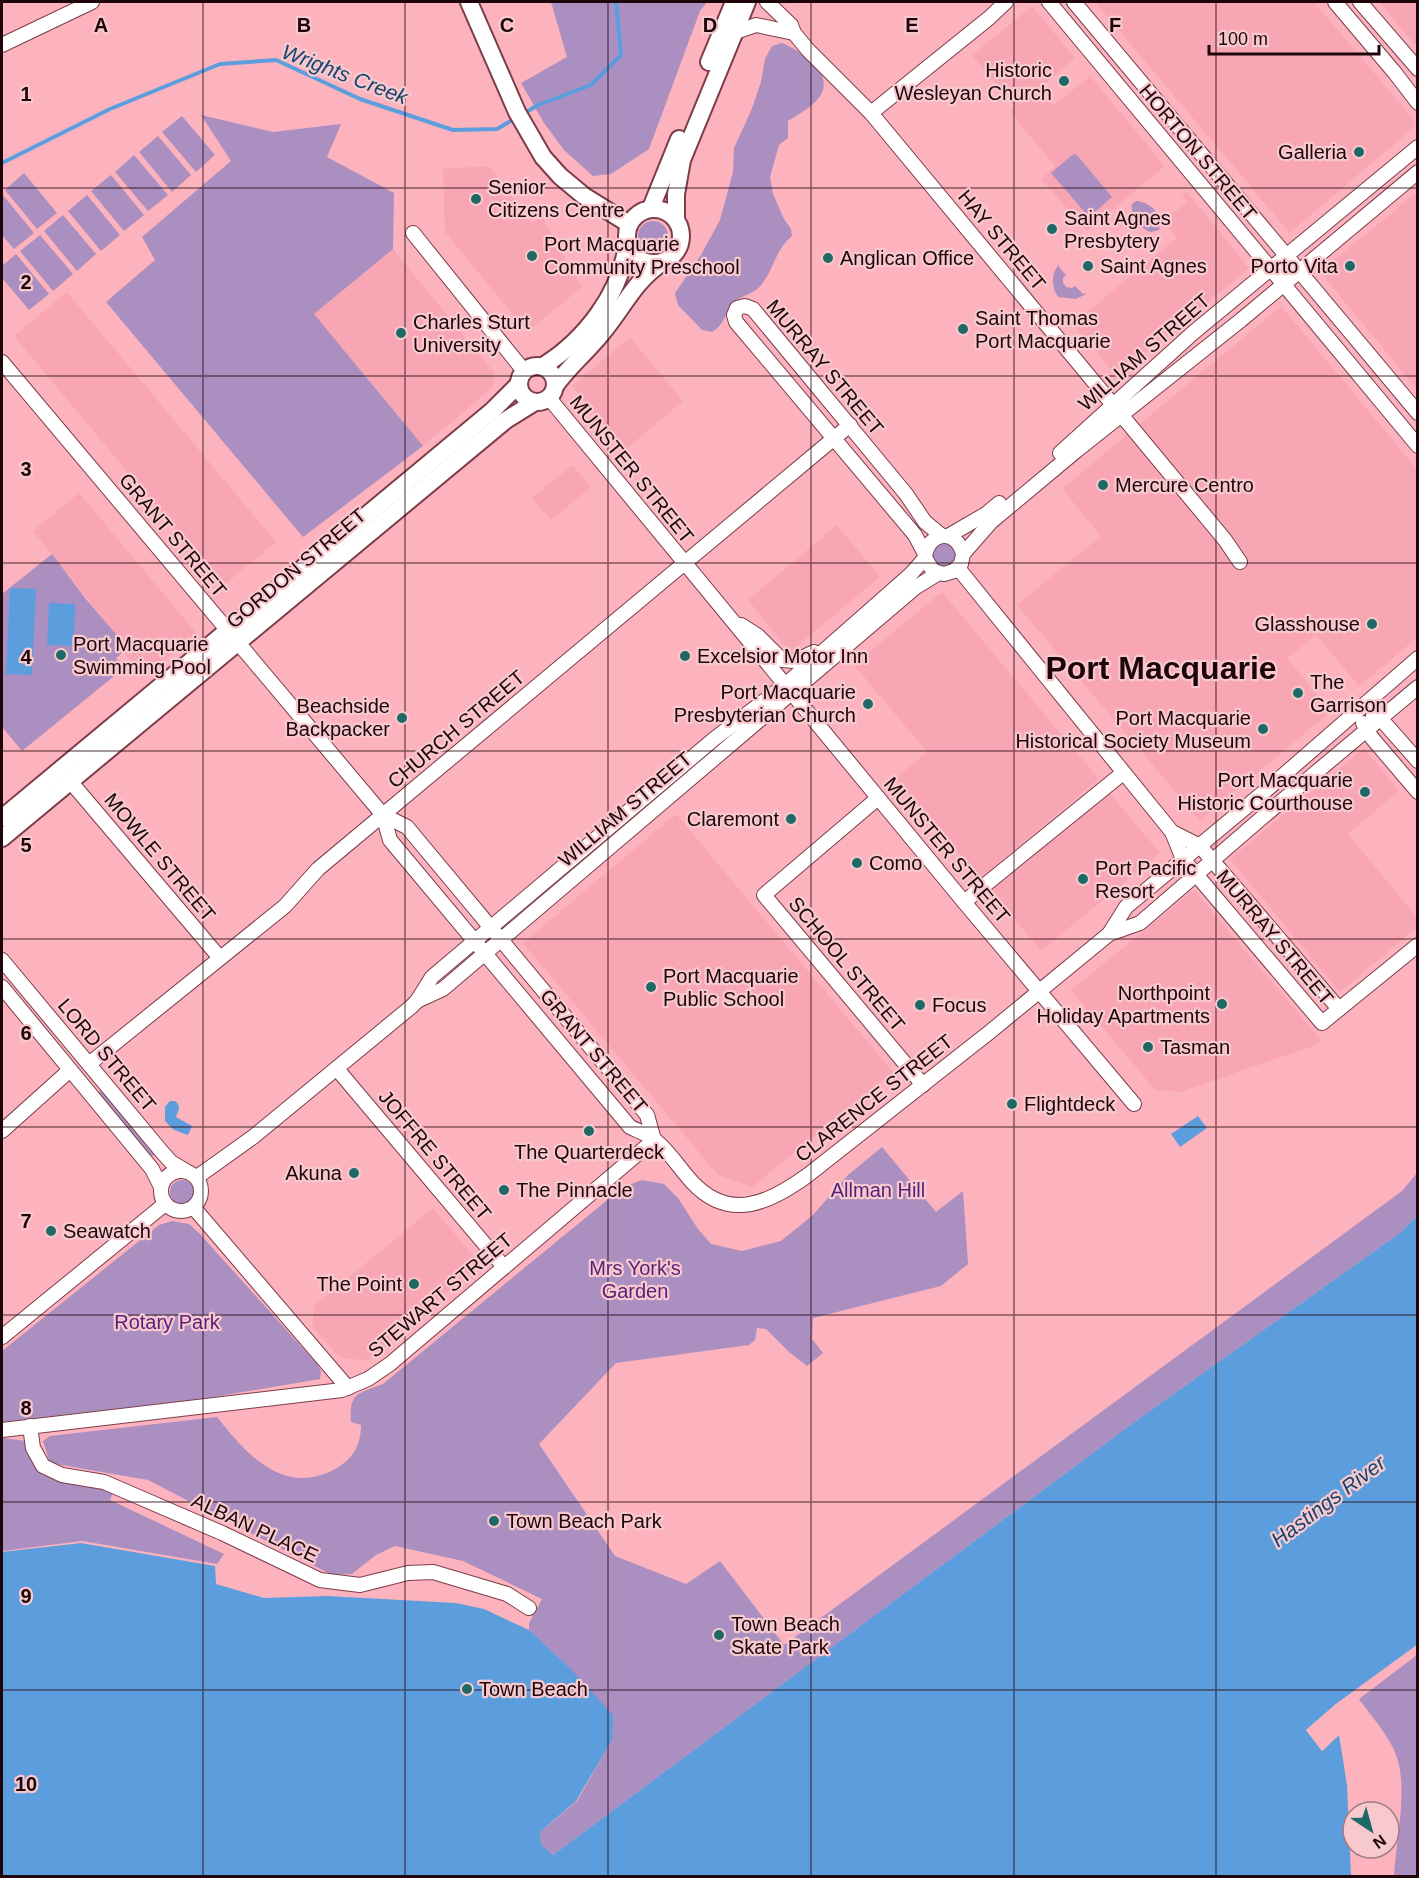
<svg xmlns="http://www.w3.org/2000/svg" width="1419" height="1878" viewBox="0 0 1419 1878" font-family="Helvetica,sans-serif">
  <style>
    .built { fill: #f8a6b3 }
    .green { fill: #ab8fc1 }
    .water { fill: #5c9ddd }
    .pier { fill: #fdb3bd }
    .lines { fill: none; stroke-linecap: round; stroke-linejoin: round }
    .stream { stroke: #5c9ddd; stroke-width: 4 }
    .minor-casing { stroke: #7c3d49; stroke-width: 16 }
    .major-casing { stroke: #7c3d49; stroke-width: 20 }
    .minor { stroke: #fff; stroke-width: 14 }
    .major { stroke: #fff; stroke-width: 16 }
    .grid { fill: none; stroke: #1d050a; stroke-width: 1.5; stroke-opacity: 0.55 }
    .poi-dot { fill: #1e6965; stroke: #f7c9cf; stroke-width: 2 }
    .labels { text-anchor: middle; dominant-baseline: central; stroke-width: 4.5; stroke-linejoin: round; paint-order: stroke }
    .poi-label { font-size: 20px; fill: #1d050a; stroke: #f7c9cf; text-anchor: start }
    .street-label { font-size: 20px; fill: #1d050a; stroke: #f7c9cf }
    .park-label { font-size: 20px; fill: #571f78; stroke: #f7c9cf }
    .water-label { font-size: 21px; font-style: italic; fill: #16446e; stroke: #f7c9cf }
    .town-label { font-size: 32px; font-weight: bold; fill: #1d050a; stroke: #f7c9cf }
    .grid-label { font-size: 20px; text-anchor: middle; font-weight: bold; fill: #1d050a; stroke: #f7c9cf; stroke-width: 4.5; stroke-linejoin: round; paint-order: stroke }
  </style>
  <rect width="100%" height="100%" fill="#fdb3bd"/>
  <g class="built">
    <polygon points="1095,2 1314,2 1415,121 1414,127 1290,233"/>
    <polygon points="1379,2 1417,2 1417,47"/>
    <polygon points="1032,6 1075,58 1040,88 1054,105 1090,76 1165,166 1087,231 1041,179 1055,166 1010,112 1015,107 972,55"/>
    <polygon points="489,166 531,223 542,217 582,287 527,332 445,232 443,169"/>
    <polygon points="1187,192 1249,268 1121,373 1114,373 1073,324 1177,238 1169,228 1172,225 1167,218 1187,202 1182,195"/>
    <polygon points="1417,192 1417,389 1320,272"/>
    <polygon points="393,249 494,372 493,387 423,446 314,314"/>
    <polygon points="67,292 276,542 223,586 14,336"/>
    <polygon points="1281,306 1417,469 1417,638 1359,686 1316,635 1287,658 1331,711 1200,821 1017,605 1101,536 1062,489"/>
    <polygon points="630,337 683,401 625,450 572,386"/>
    <polygon points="572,465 591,487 551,520 532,498"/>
    <polygon points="79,493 197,634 144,677 123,652 127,648 33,531"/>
    <polygon points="837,525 880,577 790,652 748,600"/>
    <polygon points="942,592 1099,779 980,878 896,778 927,752 854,665"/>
    <polygon points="1364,748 1399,791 1348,834 1417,917 1417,927 1340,992 1230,859"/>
    <polygon points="1108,791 1160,853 1041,951 989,889"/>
    <polygon points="676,814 893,1072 752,1187 718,1175 523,943"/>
    <polygon points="1194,890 1322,1041 1316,1045 1180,1092 1155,1090 1071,990"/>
    <polygon points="433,1208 480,1264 367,1361 339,1357 312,1326 315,1305"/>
  </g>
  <g class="green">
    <polygon points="551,2 707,2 700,11 649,149 611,174 593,176 564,150 544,123 521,83 567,57"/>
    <path d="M782,43C803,52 841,77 815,102C807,110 797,115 788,121V138L779,145L770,177L773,194L784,219L791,229L792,236C776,249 774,268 762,284C756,293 743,295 734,302C724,311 728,322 712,332L702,330L678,305L675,293L701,255L720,220L733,172L734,148L751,111L761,82L765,59L772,46Z"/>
    <polygon points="201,115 273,132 341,124 327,157 394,193 393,249 314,314 423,446 303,537 106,302 155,260 142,237 231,161"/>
    <polygon points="182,116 215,155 196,172 162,132"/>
    <polygon points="158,136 191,175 172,192 139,152"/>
    <polygon points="1076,154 1112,197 1089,217 1051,173 1072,155"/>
    <polygon points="134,155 168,195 148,211 115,172"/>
    <polygon points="24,173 57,213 37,229 5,190"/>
    <polygon points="111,175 144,215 124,231 91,191"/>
    <polygon points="2,194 34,233 14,249 2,235"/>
    <polygon points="87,195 120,235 101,251 68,211"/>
    <path d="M1136,201C1151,202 1163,215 1159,230L1150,232C1139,227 1130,216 1132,204Z"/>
    <polygon points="63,215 96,254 77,271 44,231"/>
    <circle cx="653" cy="236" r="15"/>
    <polygon points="40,235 73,274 53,291 20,251"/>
    <polygon points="16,254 49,294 29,310 2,278 2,266"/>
    <path d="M1059,264V267L1066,275L1063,278V283L1066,287L1072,288L1075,286L1083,294L1085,293L1086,294L1076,299L1058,297C1051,287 1051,274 1059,264Z"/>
    <circle cx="944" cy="555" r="12"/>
    <polygon points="52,554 85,598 128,648 116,658 124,668 22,751 2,727 2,594"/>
    <polygon points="101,1090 155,1154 151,1158 97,1094"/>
    <path d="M882,1147L936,1212L963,1191L968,1264L941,1286L813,1318L812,1339L823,1353L807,1366L789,1352L766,1329L757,1328L755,1340L749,1345L616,1363L539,1444L615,1556L686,1584L720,1561L784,1645L1402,1191L1417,1173V1216L1400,1233L1133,1423L553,1855L541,1844L540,1832L577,1801L612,1740L569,1667L529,1630V1623L542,1599L463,1561L395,1546L376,1555L352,1574L332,1575L148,1480L50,1463L43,1441L50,1436L217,1417C246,1454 284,1497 335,1469C353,1459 361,1445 361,1425L351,1422C349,1392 358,1394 383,1384L623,1187L642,1180L664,1184L678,1198L698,1229L711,1244L742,1251L781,1241L813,1215L848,1175Z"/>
    <circle cx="182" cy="1192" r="12"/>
    <polygon points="172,1221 189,1224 199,1233 317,1364 321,1371 320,1379 208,1398 2,1422 2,1351 159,1225"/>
    <polygon points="2,1438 27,1441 41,1474 114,1490 110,1500 224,1554 217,1564 82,1541 2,1551"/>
    <path d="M1417,1655V1876H1394C1396,1841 1407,1796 1398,1761C1393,1740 1371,1716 1359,1699Z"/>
  </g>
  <g class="water">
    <polygon points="10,588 36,589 32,675 6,674"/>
    <polygon points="49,603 75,604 74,646 47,645"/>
    <path d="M170,1101H175C182,1106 178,1111 176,1117L192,1126L188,1135L174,1130L165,1121V1107Z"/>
    <polygon points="1198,1116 1207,1128 1180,1147 1171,1134"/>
    <polygon points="1417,1216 1417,1645 1336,1704 1306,1730 1322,1751 1339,1735 1347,1785 1351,1876 2,1876 2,1552 81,1543 215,1566 216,1584 264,1598 327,1596 456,1603 484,1609 529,1630 569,1667 613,1715 612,1740 576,1801 540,1832 541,1844 553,1855 1133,1423 1400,1233"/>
  </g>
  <polygon class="pier" points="1417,1645 1418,1649 1338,1706 1310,1730 1322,1747 1337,1733 1341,1733 1322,1751 1306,1730 1336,1704"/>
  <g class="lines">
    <g class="stream">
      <polyline points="523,114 538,105 591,85 621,55 616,2"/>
      <polyline points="2,163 110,109 220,64 276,60 360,99 453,130 497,129 514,119"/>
    </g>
    <defs>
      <g id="minor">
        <polyline points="767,2 791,25 794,33 808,50 871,113 1225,540 1240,562"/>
        <polyline points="1049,2 1418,446"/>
        <polyline points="1074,2 1418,413"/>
        <polyline points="1335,2 1395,73 1418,103"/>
        <polyline points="1360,2 1418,69"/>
        <polyline points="733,33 756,25 794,33"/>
        <polyline points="2,45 92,2"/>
        <polyline points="871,113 989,18 1006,2"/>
        <polyline points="413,233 524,371"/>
        <polyline points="2,362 383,815 407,827 647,1115 654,1140"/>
        <polyline points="549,398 964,902 1134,1104"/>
        <polyline points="1060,453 1194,332 1418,147"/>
        <polyline points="948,536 986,514 999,503"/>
        <polyline points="925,554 915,535 736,322 734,315 737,308 745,306 753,309 906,494 925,522 942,536"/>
        <path d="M963,554C957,528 927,531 925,558L933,571L944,574L954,571L961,564L963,554L991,522L1076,451L1241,320L1418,172"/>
        <polyline points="958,568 1172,832 1183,859 1322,1023 1418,945"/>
        <polyline points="741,625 758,636 782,660 795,661 814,652"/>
        <polyline points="1373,716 1380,718 1418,761"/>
        <polyline points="1363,723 1372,738 1418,792"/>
        <polyline points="70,781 220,958"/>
        <polyline points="878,798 764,895 923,1085"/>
        <path d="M383,815L390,840L630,1127C638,1131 648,1134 655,1140C669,1151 680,1169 692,1182C730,1223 771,1202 808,1175L991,1031L1109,934L1126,907L1264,792L1418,658"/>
        <polyline points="1172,832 1200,846 1339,1009"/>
        <polyline points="964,902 1123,773"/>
        <polyline points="1109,934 1140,923 1264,816 1418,687"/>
        <polyline points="2,960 162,1152 171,1162 186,1171"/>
        <polyline points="2,987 152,1169 161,1187"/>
        <polyline points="417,1001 443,989 916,587 939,573"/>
        <polyline points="89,1064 285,906 318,869 850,425"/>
        <polyline points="337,1069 504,1267"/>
        <polyline points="2,1131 70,1070"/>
        <circle cx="181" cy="1191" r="20"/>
        <polyline points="197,1177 253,1137 411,1007 417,1001 432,977 714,739 785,685 911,574 925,558"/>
        <polyline points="194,1208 348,1388"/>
        <polyline points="2,1337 165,1204"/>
        <polyline points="30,1426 33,1448 43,1466 62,1475 104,1482 222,1533 320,1580 360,1585 408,1573 433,1572 507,1594 529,1608"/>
        <polyline points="2,1430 342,1390 368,1379 390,1364 654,1140"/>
      </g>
      <g id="major">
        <polyline points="469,2 517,112 543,157 560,176 584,196 629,224"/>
        <polyline points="709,62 734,2"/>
        <polyline points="651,208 679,139"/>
        <circle cx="654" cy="236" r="27"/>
        <polyline points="676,219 676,194 682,160 747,2"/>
        <circle cx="537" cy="384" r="18"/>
        <path d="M543,366C585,340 621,293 627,244"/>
        <path d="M555,386C569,366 587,352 602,333C624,307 634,281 663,262"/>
        <polyline points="2,818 492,411 518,385"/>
        <polyline points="2,838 506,420 535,402"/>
      </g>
    </defs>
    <use href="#minor" class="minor-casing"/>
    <use href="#major" class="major-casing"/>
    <use href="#minor" class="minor"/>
    <use href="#major" class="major"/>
  </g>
  <path class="grid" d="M203,2V1876M405,2V1876M608,2V1876M811,2V1876M1014,2V1876M1216,2V1876M2,188H1418M2,376H1418M2,563H1418M2,751H1418M2,939H1418M2,1127H1418M2,1315H1418M2,1502H1418M2,1690H1418"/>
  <g class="poi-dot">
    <circle cx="1064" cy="81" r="6"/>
    <circle cx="1359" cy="152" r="6"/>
    <circle cx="476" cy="199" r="6"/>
    <circle cx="1052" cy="229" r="6"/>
    <circle cx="532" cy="256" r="6"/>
    <circle cx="828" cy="258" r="6"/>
    <circle cx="1088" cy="266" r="6"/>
    <circle cx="1350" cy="266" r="6"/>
    <circle cx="963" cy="329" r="6"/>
    <circle cx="401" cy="333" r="6"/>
    <circle cx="1103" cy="485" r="6"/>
    <circle cx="1372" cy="624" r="6"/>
    <circle cx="61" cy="655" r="6"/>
    <circle cx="685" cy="656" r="6"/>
    <circle cx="1298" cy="693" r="6"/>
    <circle cx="868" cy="704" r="6"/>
    <circle cx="402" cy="718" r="6"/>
    <circle cx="1263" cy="729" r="6"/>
    <circle cx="1365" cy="792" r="6"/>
    <circle cx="791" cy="819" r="6"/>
    <circle cx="857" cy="863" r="6"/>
    <circle cx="1083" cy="879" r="6"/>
    <circle cx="651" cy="987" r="6"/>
    <circle cx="1222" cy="1004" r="6"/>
    <circle cx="920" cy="1005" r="6"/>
    <circle cx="1148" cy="1047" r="6"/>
    <circle cx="1012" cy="1104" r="6"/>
    <circle cx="589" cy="1131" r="6"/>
    <circle cx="354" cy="1173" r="6"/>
    <circle cx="504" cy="1190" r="6"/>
    <circle cx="51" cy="1231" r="6"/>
    <circle cx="414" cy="1284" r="6"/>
    <circle cx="494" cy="1521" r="6"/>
    <circle cx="719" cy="1635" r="6"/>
    <circle cx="467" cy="1689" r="6"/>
  </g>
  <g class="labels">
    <g class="poi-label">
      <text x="1052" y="70" text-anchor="end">Historic<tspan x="1052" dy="23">Wesleyan Church</tspan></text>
      <text x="1347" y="152" text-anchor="end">Galleria</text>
      <text x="488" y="187">Senior<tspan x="488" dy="23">Citizens Centre</tspan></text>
      <text x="1064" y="218">Saint Agnes<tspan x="1064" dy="23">Presbytery</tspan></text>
      <text x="544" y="244">Port Macquarie<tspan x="544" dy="23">Community Preschool</tspan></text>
      <text x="840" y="258">Anglican Office</text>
      <text x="1100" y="266">Saint Agnes</text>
      <text x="1338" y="266" text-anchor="end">Porto Vita</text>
      <text x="975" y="318">Saint Thomas<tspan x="975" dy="23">Port Macquarie</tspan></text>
      <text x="413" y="322">Charles Sturt<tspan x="413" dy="23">University</tspan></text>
      <text x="1115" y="485">Mercure Centro</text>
      <text x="1360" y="624" text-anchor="end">Glasshouse</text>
      <text x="73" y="644">Port Macquarie<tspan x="73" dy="23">Swimming Pool</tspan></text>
      <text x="697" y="656">Excelsior Motor Inn</text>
      <text x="1310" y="682">The<tspan x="1310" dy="23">Garrison</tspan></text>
      <text x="856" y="692" text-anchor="end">Port Macquarie<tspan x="856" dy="23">Presbyterian Church</tspan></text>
      <text x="390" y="706" text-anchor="end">Beachside<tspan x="390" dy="23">Backpacker</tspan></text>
      <text x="1251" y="718" text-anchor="end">Port Macquarie<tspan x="1251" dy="23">Historical Society Museum</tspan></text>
      <text x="1353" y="780" text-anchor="end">Port Macquarie<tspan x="1353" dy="23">Historic Courthouse</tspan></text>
      <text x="779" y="819" text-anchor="end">Claremont</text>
      <text x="869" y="863">Como</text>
      <text x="1095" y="868">Port Pacific<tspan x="1095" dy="23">Resort</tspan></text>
      <text x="663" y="976">Port Macquarie<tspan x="663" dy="23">Public School</tspan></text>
      <text x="1210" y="993" text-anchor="end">Northpoint<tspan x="1210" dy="23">Holiday Apartments</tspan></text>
      <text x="932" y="1005">Focus</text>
      <text x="1160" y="1047">Tasman</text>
      <text x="1024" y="1104">Flightdeck</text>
      <text x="589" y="1152" text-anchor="middle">The Quarterdeck</text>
      <text x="342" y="1173" text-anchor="end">Akuna</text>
      <text x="516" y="1190">The Pinnacle</text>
      <text x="63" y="1231">Seawatch</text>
      <text x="402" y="1284" text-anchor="end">The Point</text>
      <text x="506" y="1521">Town Beach Park</text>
      <text x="731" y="1624">Town Beach<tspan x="731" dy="23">Skate Park</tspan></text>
      <text x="479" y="1689">Town Beach</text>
    </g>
    <g class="street-label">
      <text transform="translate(1198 152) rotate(50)">HORTON STREET</text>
      <text transform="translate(1002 240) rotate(50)">HAY STREET</text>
      <text transform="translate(1144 352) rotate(-41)">WILLIAM STREET</text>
      <text transform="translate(825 367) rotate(50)">MURRAY STREET</text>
      <text transform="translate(632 469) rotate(51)">MUNSTER STREET</text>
      <text transform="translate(173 535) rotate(50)">GRANT STREET</text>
      <text transform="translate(296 568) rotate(-40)">GORDON STREET</text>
      <text transform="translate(456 729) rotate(-40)">CHURCH STREET</text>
      <text transform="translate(625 809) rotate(-40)">WILLIAM STREET</text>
      <text transform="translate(947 850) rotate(50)">MUNSTER STREET</text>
      <text transform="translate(160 857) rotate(50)">MOWLE STREET</text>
      <text transform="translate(1275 937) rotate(50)">MURRAY STREET</text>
      <text transform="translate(847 964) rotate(50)">SCHOOL STREET</text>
      <text transform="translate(594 1051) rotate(50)">GRANT STREET</text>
      <text transform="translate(107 1055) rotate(50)">LORD STREET</text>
      <text transform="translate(874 1098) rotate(-38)">CLARENCE STREET</text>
      <text transform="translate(435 1155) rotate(50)">JOFFRE STREET</text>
      <text transform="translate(440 1295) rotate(-40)">STEWART STREET</text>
      <text transform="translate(255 1528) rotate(25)">ALBAN PLACE</text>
    </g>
    <g class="park-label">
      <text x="878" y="1190">Allman Hill</text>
      <text x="635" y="1268">Mrs York's<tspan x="635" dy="23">Garden</tspan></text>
      <text x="167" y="1322">Rotary Park</text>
    </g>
    <g class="water-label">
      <text transform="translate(345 74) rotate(21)">Wrights Creek</text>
      <text transform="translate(1328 1501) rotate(-37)">Hastings River</text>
    </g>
    <g class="town-label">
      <text x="1161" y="668">Port Macquarie</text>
    </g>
  </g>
  <g class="grid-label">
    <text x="101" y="32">A</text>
    <text x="304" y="32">B</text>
    <text x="507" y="32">C</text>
    <text x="710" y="32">D</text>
    <text x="912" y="32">E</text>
    <text x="1115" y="32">F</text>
    <text x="26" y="101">1</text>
    <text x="26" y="289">2</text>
    <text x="26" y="476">3</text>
    <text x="26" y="664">4</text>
    <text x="26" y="852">5</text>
    <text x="26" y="1040">6</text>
    <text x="26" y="1228">7</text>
    <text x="26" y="1415">8</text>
    <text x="26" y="1603">9</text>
    <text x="26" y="1791">10</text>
  </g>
  <rect width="1419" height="1878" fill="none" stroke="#1d050a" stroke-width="6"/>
  <g transform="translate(1371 1830) rotate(144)"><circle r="28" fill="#f7c9cf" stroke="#a07b80" stroke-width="1.5"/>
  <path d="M0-4.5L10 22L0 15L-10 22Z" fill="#1e6965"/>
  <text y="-9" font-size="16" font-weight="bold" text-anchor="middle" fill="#1d050a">N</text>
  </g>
  <path d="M1209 45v9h170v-9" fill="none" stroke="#1d050a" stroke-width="3"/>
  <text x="1218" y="45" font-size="18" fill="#1d050a" stroke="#f7c9cf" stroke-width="4.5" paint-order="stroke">100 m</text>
</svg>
